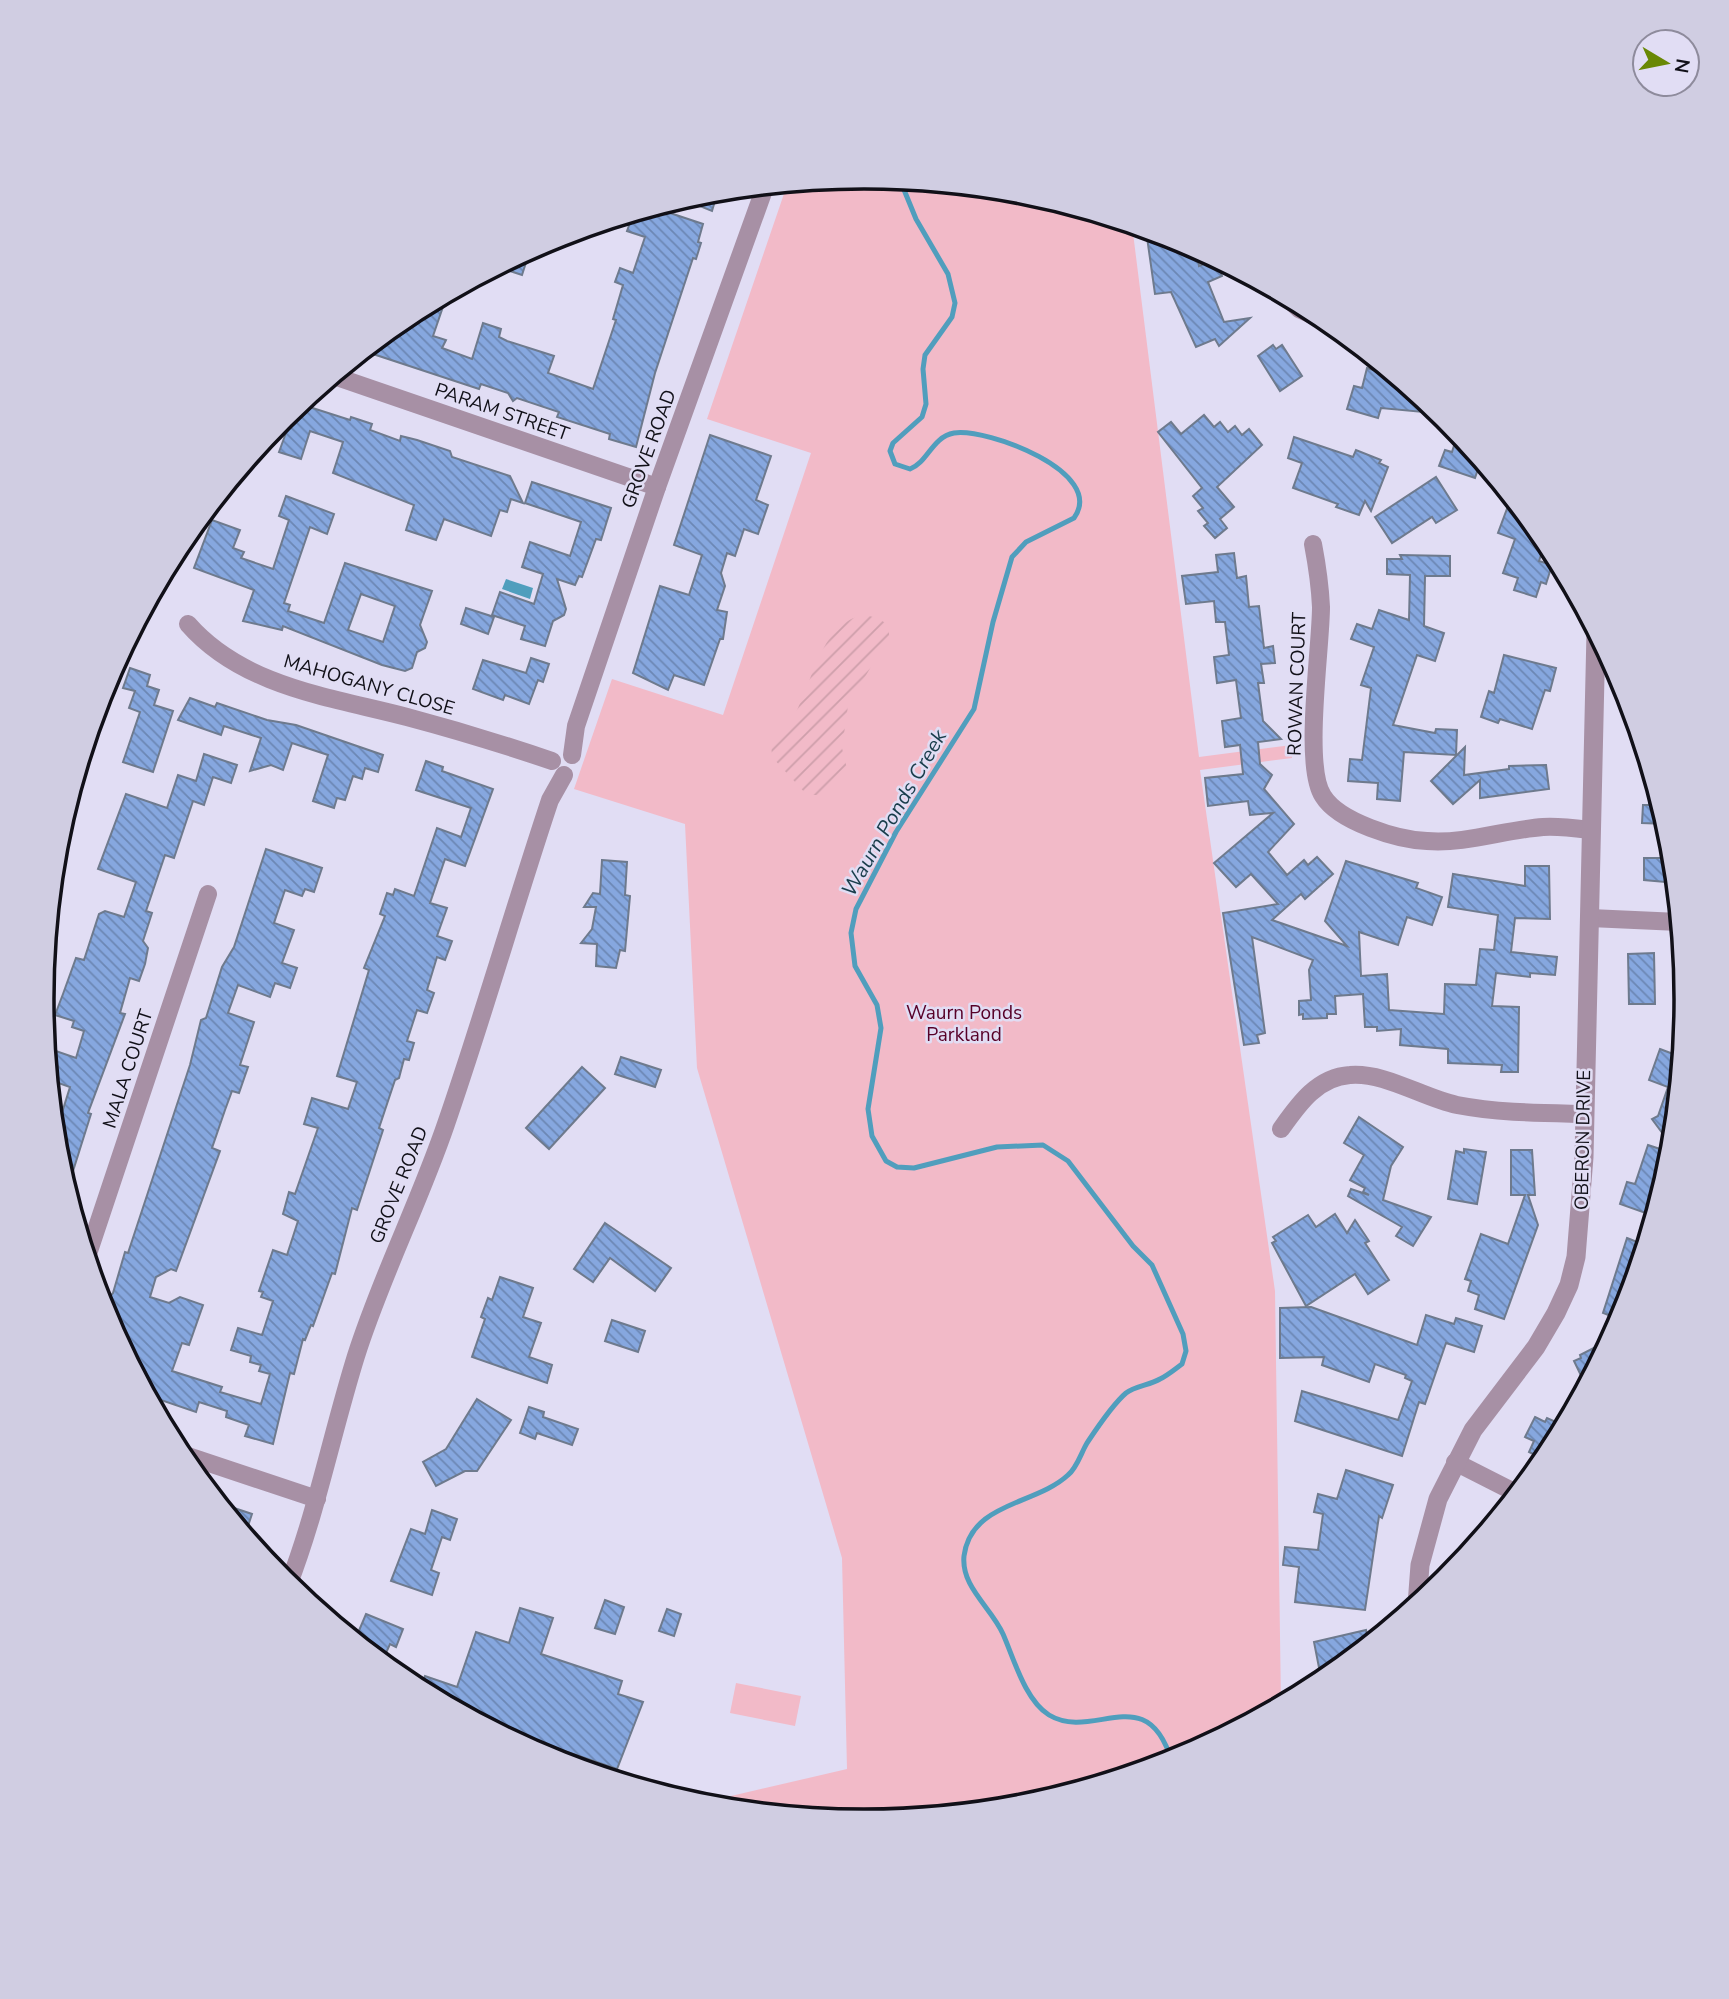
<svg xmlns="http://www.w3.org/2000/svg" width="1729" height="1999" viewBox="0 0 1729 1999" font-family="'Nunito Sans',sans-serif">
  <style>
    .park { fill: #f2bac8 }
    .garden { fill: url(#garden-furrows) }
    .water { fill: url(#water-ripples) }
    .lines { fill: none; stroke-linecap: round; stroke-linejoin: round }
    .stream { stroke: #509ebd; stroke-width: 5 }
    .building { fill: url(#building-back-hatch); stroke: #6e7a8d; stroke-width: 2; fill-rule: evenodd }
    .minor { stroke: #a790a5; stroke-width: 18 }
    .tertiary { stroke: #a790a5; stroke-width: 19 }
    .labels { text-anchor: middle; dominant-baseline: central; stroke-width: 5; stroke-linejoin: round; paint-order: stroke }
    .street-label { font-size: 19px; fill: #111018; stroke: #e1ddf4 }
    .park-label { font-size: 19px; fill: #570028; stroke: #e1ddf4 }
    .water-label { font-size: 21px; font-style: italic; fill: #193d4b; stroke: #e1ddf4 }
    .rim { fill: none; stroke: #111018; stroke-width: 3.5 }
  </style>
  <defs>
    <pattern id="garden-furrows" width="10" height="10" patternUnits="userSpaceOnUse" patternTransform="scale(1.75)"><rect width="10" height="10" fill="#f2bac8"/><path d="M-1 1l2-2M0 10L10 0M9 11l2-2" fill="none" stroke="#ce9fab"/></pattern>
    <pattern id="water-ripples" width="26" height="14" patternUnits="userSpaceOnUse" patternTransform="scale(1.75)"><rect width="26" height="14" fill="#509ebd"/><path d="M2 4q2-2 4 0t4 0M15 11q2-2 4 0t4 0" fill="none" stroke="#417f99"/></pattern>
    <pattern id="building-back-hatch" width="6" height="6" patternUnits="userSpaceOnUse" patternTransform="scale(1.75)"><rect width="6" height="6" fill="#86a7df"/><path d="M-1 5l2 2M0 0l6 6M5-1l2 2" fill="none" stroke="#6c87b4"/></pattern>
  </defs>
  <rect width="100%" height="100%" fill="#e1ddf4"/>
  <g class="park">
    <polygon points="865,177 1025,193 1132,225 1199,757 1292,745 1292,758 1200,770 1275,1291 1281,1705 1179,1760 1025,1806 864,1822 697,1804 847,1769 842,1558 697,1068 685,824 574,789 612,679 723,715 811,453 707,419 787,185"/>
    <polygon points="736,1683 801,1696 795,1726 730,1713"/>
  </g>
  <path class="garden" d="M863,615C876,617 890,620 889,636L848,706L842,748L848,773L830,795H807L772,757L771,742C780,731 792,721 798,708C814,676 822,624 863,615Z"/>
  <polygon class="water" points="506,579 533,588 530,599 502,589"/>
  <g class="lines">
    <path class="stream" d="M900,180L916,219L948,274L955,303L952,317L925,355L923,369L926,404L922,417L893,443L890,451L895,464L910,469C928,462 932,437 954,433C987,428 1107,472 1074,518L1026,542L1012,557L993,622L974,709L896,832L856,909L851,933L855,966L877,1005L881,1028L868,1109L872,1136L886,1161L897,1167L914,1168L997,1147L1043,1145L1068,1161L1133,1246L1152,1265L1183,1334L1186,1351L1182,1364C1175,1369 1168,1375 1160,1379C1150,1385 1135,1386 1126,1393C1112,1405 1097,1428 1087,1443C1081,1453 1077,1468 1068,1475C1036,1505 971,1502 964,1556C961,1587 991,1607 1003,1634C1014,1659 1025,1700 1049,1715C1094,1742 1147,1678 1172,1762"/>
  </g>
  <g class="building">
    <polygon points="718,191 712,211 697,205 700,194"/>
    <polygon points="655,208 703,224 698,242 701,243 696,259 693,258 655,373 636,447 609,439 610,434 557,417 559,412 517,398 513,401 508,393 481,384 479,389 364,351 408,315 447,295 433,336 446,340 442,348 472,359 483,323 501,329 499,337 507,341 554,356 548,373 593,389 616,320 613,319 623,285 615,282 620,268 633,273 645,237 627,231 633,214"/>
    <polygon points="1146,230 1197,249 1199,266 1215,259 1222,276 1208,282 1224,322 1250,318 1219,346 1215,339 1196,347 1171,292 1155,294"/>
    <polygon points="530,250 522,275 498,267 499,267"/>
    <polygon points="1273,345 1276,349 1282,345 1302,376 1280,391 1258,356"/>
    <polygon points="1367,368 1396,377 1424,400 1423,412 1381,408 1378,418 1347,409 1354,386 1362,388"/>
    <polygon points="300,404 350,420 351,417 372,424 370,430 400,441 401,436 417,440 450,451 452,457 510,476 523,503 511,499 507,512 500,510 491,536 444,519 436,540 406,530 414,505 333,473 343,442 310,431 301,459 279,452 291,419 284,417"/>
    <polygon points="1204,415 1214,427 1220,422 1228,432 1235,426 1242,435 1249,429 1262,445 1217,487 1234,507 1220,519 1227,528 1215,538 1204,526 1208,523 1198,511 1203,508 1193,496 1202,488 1158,432 1171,422 1181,434"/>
    <polygon points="1458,433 1481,460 1475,478 1439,466 1445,450 1452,452"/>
    <polygon points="710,435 771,456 756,500 768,505 758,534 744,529 735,556 727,553 721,573 725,586 717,610 727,612 723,639 720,639 704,685 674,675 668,690 633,673 660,586 689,595 702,555 674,545"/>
    <polygon points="1294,437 1353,457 1356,450 1381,460 1379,463 1388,467 1371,511 1365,501 1359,515 1336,507 1338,504 1293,488 1302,463 1288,458"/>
    <polygon points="1436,477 1457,510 1436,523 1432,517 1392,543 1375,517"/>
    <polygon points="532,482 611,508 601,540 596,539 582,577 579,576 575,585 557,579 566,609 564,615 553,621 545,646 521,639 525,626 492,615 500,592 534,604 543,574 522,567 530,542 570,556 581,522 525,503"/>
    <path d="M286,496L334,514L327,534L310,527L284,603L290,605L288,611L324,623L345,563L432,591L420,625L427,642L425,648L417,652L412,668L405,671L382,665L283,626L282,630L243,621L254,590L194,568L212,520L240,530L233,548L244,552L241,558L273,569L289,520L279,516ZM361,594L395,606L383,642L348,630Z"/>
    <polygon points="1511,498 1546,540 1539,561 1552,565 1546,584 1541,582 1536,597 1514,590 1518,578 1503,573 1515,539 1498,533"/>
    <polygon points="1234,553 1237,578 1246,576 1249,607 1259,606 1264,648 1273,646 1275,663 1261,664 1264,683 1258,683 1263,721 1281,739 1258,742 1260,764 1272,775 1264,789 1294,824 1268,852 1287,875 1304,860 1308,865 1317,857 1333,874 1305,899 1301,894 1272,920 1347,946 1325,921 1346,861 1418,883 1416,888 1442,897 1432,925 1407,917 1398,945 1359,932 1361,976 1387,974 1389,1010 1444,1014 1445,984 1476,985 1480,949 1494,950 1498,915 1448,907 1453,874 1525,886 1525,866 1549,866 1550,919 1515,918 1511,952 1557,957 1555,975 1530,973 1530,977 1496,973 1492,1006 1519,1007 1518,1072 1501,1072 1502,1065 1448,1063 1448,1049 1400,1045 1401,1029 1377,1031 1377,1027 1365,1027 1363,994 1335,996 1336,1014 1327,1014 1327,1018 1303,1019 1303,1014 1299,1015 1299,1001 1311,1000 1309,970 1313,960 1252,937 1265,1033 1257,1035 1259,1043 1244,1045 1223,913 1278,904 1251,874 1236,887 1214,863 1273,813 1250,815 1248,801 1208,806 1205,778 1243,774 1240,745 1225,747 1222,721 1241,718 1236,680 1217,683 1214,657 1229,655 1225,622 1216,622 1214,601 1186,604 1182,576 1218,572 1216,555"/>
    <polygon points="1400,555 1450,556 1450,576 1425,576 1424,626 1444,633 1435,661 1417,655 1393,725 1435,733 1436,729 1457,730 1456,755 1404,752 1400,801 1377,799 1378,783 1348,781 1350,759 1362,760 1371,688 1361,685 1374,647 1351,639 1357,624 1372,629 1379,610 1409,620 1410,575 1387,574 1387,559 1402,559"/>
    <polygon points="466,608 494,617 488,634 461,624"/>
    <polygon points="1504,655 1556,668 1550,691 1545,690 1532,729 1500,719 1498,723 1481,717 1489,691 1494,693"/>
    <polygon points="531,658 549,664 543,682 538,680 529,704 505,695 503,700 473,689 483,660 526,673"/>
    <polygon points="130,668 150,675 147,686 159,690 154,705 173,711 153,772 123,762 140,712 129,708 135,691 123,688"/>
    <polygon points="190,698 215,707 217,703 267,720 296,725 383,755 378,772 365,768 362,779 353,776 345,800 337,798 334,808 313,801 328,755 292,743 283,770 271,765 250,771 261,738 224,726 221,735 178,720"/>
    <polygon points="1465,747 1464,775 1509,769 1509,766 1546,765 1549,789 1480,798 1480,780 1453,804 1431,781"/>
    <polygon points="204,754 237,765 231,783 213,777 204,805 193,801 174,858 165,855 146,911 152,913 143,941 148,948 145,964 139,981 130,978 120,1013 125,1014 88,1113 91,1114 67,1190 58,1160 55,1135 70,1087 50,1080 47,1048 76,1058 84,1031 72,1027 74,1021 55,1015 63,994 76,958 84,960 99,914 105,911 124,917 136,882 98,869 126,794 167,808 178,775 196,781"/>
    <polygon points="426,761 443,767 442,771 493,789 465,866 445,859 430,903 447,908 437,936 452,941 445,960 437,957 427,990 434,993 427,1013 417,1010 407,1041 414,1043 409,1060 404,1059 399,1078 395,1080 379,1128 383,1130 357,1210 352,1208 335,1274 332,1273 313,1326 311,1325 305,1340 303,1339 294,1374 290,1373 273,1444 245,1436 249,1425 226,1417 227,1411 199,1402 196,1412 149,1396 111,1325 117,1327 105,1302 113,1293 125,1252 128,1253 190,1065 201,1020 206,1018 222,967 234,947 266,849 322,868 314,892 305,889 302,896 285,890 274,923 294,930 282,963 297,968 290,988 275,983 270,997 238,985 228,1013 254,1022 240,1065 248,1067 239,1093 232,1091 225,1110 212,1148 220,1151 176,1271 171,1269 156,1277 150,1297 169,1303 180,1297 203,1305 189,1345 182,1343 172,1371 222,1387 220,1392 261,1404 270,1374 259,1371 261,1365 250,1362 251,1356 231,1350 238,1328 262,1335 273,1301 261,1297 263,1292 259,1291 273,1250 287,1255 298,1221 283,1214 289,1192 295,1194 318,1128 304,1124 312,1098 348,1109 357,1082 337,1076 369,970 364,968 385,916 380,914 387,893 393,895 395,889 414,896 437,828 461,837 471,808 416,790"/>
    <polygon points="1650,777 1652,777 1667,824 1642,823 1643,805 1649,805"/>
    <polygon points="1644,858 1673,858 1676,883 1644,880"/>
    <polygon points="602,860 627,862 625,895 630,896 625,951 620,950 616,968 596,966 597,944 581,943 592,929 596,907 584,907 593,893 600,894"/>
    <polygon points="1654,953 1655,1004 1629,1004 1628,954"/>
    <polygon points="1660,1049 1681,1057 1672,1146 1652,1119 1658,1116 1668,1087 1649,1080"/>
    <polygon points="621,1057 661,1070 655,1087 615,1074"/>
    <polygon points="582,1067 605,1088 549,1149 526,1128"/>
    <polygon points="1359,1117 1403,1147 1391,1166 1383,1200 1431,1217 1413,1246 1396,1236 1402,1227 1348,1196 1351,1189 1369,1195 1363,1192 1365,1188 1350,1180 1364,1155 1344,1143"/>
    <polygon points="1648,1145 1672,1153 1654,1216 1620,1204 1627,1182 1635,1184"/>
    <polygon points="1464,1149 1486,1152 1477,1204 1448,1199 1456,1151 1464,1153"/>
    <polygon points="1511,1150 1532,1150 1535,1195 1528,1195 1538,1225 1504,1319 1475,1309 1479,1295 1468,1291 1471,1281 1465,1279 1481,1234 1508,1244 1525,1195 1511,1195"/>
    <polygon points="1335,1214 1347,1233 1355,1220 1369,1241 1365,1243 1389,1280 1368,1294 1355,1274 1306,1306 1272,1243 1276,1241 1273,1237 1308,1215 1316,1227"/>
    <polygon points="605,1223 671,1268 655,1291 610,1258 593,1282 574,1269"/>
    <polygon points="1627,1238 1645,1245 1621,1320 1603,1313"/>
    <polygon points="500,1277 533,1288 523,1317 541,1323 529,1357 552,1365 547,1383 472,1357 485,1319 481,1317 488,1298 492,1300"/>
    <polygon points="1311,1307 1417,1345 1426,1315 1454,1324 1456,1318 1482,1326 1474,1352 1446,1343 1425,1404 1419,1402 1402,1456 1295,1421 1302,1391 1398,1420 1412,1381 1405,1378 1406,1375 1375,1364 1369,1382 1322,1365 1324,1357 1280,1358 1280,1308"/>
    <polygon points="612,1320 645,1331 638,1352 605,1341"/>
    <polygon points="1611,1339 1596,1367 1586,1386 1574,1361 1581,1358 1580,1355"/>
    <polygon points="477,1399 511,1420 477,1471 465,1471 436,1486 423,1462 446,1449"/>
    <polygon points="529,1407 544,1412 543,1417 578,1429 572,1445 537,1433 535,1439 520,1433"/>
    <polygon points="1535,1417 1545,1422 1547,1418 1565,1426 1545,1460 1529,1452 1534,1441 1525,1437"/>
    <polygon points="1346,1470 1393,1485 1382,1518 1379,1516 1365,1610 1295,1602 1299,1567 1283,1565 1285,1547 1318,1550 1323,1514 1314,1512 1318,1494 1337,1499"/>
    <polygon points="219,1503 252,1514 245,1535 237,1525"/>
    <polygon points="432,1510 457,1519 450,1540 442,1537 431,1570 439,1573 432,1595 391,1581 411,1529 425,1534"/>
    <polygon points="605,1600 624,1607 615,1634 595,1628"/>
    <polygon points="520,1608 553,1618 541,1654 622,1681 618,1694 643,1702 617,1769 550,1746 546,1757 420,1690 425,1676 457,1687 476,1632 509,1643"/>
    <polygon points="667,1609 681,1614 674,1636 659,1631"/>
    <polygon points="366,1614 403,1629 396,1647 390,1644 382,1662 355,1640"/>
    <polygon points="1366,1630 1369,1645 1322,1683 1314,1642"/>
  </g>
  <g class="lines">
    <g class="minor">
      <polyline points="1286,297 1299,309 1334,325"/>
      <polyline points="334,376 657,487"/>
      <path d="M1313,544C1317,565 1320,585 1321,607C1321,648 1303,766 1323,796C1339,822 1398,840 1427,841C1466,844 1504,830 1543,827C1559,826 1574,828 1590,830"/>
      <path d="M188,624C243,687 331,697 407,717C456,730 505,745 552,761"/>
      <polyline points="572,755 576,726 657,487 765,187"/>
      <polyline points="1590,918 1679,922"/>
      <path d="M1281,1129C1298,1105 1317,1077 1350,1075C1385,1072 1423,1098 1457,1105C1499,1113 1542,1113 1585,1114"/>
      <polyline points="87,1257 208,894"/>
      <polyline points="179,1453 317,1499"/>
      <polyline points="1455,1462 1518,1494"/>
      <path d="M288,1586C317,1511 332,1433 356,1356C381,1277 419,1203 446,1124C483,1017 514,908 550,800L564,775"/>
    </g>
    <polyline class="tertiary" points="1417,1605 1420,1565 1438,1499 1473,1430 1536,1347 1556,1313 1569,1285 1576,1257 1584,1157 1596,632"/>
  </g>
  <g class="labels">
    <g class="street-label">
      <text transform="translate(502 412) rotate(19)">PARAM STREET</text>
      <text transform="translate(649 449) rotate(-70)">GROVE ROAD</text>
      <text transform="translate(1297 684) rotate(-88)">ROWAN COURT</text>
      <text transform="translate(369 685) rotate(16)">MAHOGANY CLOSE</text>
      <text transform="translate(128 1069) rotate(-72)">MALA COURT</text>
      <text transform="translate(1583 1140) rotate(-89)">OBERON DRIVE</text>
      <text transform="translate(399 1185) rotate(-68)">GROVE ROAD</text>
    </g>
    <g class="park-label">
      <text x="964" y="1013">Waurn Ponds<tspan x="964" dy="22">Parkland</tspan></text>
    </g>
    <g class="water-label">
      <text transform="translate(894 813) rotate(-60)">Waurn Ponds Creek</text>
    </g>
  </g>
  <path d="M0 0H1729V1999H0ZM54 999a810 810 0 1 1 1620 0a810 810 0 1 1-1620 0Z" fill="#d0cde2" fill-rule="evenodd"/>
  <path class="rim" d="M54 999a810 810 0 1 1 1620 0a810 810 0 1 1-1620 0Z"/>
  <g transform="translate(1666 63) rotate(100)"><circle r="33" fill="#e1ddf4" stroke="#8e8b9c" stroke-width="2"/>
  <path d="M0-5L12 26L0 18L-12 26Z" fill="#698804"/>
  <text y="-10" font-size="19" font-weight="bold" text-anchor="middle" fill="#111018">N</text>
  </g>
</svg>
